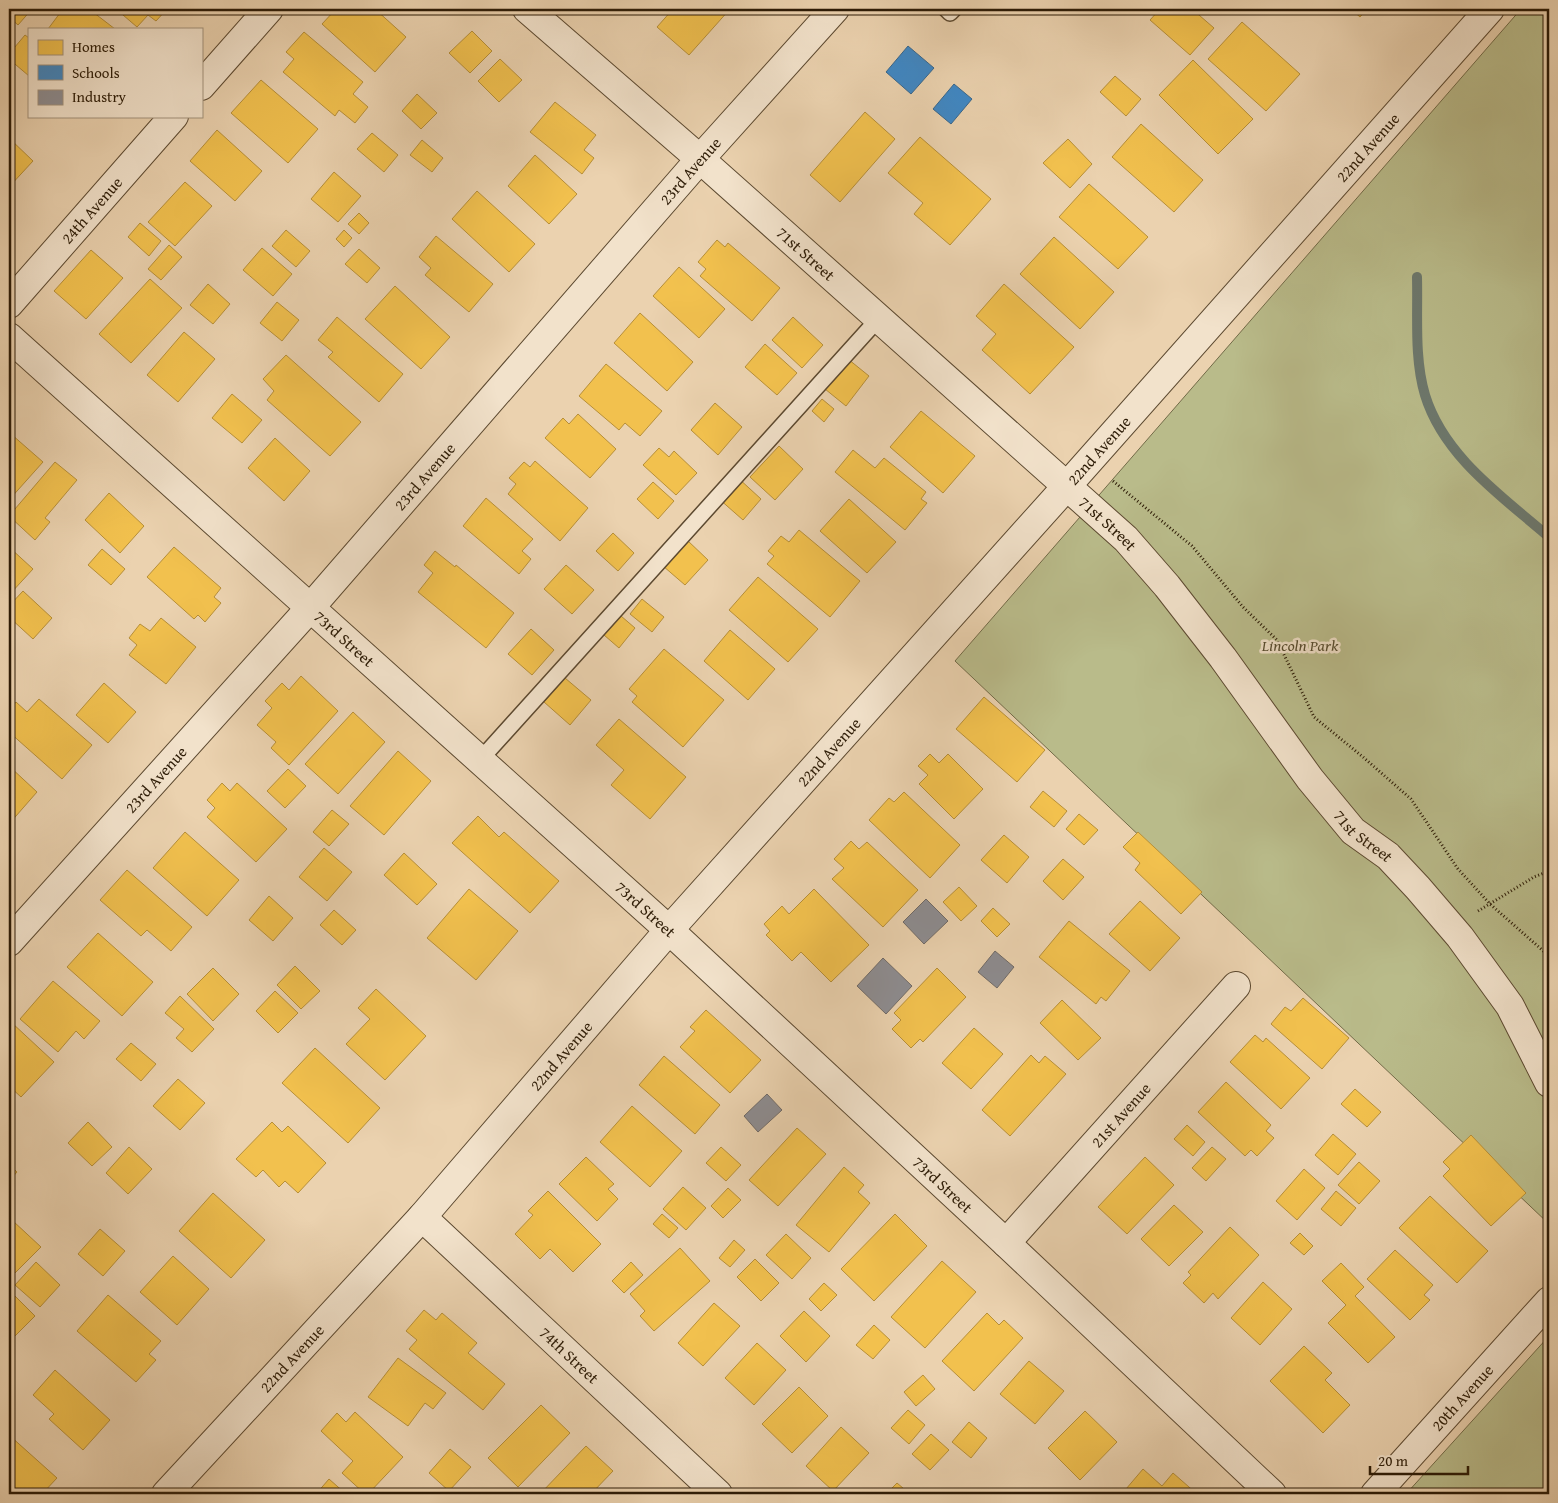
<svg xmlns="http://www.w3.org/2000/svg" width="1558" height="1503" viewBox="0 0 1558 1503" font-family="'Gentium Book Plus',serif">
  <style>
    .green { fill: #b9bb8a; stroke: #726b48 }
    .homes { fill: #f2c14e; stroke: #b78f38 }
    .schools { fill: #3f88c5; stroke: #39678c }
    .industry { fill: #8d8d92; stroke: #706b68 }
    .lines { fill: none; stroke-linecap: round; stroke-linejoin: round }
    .stream { stroke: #6d786d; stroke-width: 10 }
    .service-casing { stroke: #5c4930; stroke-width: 18 }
    .minor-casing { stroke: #5c4930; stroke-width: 30 }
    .tertiary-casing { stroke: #5c4930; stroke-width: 30 }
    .path { stroke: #2c1b06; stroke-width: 3; stroke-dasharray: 1 2.5; stroke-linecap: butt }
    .service { stroke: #f2e2cb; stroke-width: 15 }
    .minor { stroke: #f2e2cb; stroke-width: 28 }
    .tertiary { stroke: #f2e2cb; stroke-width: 28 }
    .labels { text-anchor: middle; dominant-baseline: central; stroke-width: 5; stroke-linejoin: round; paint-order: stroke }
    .street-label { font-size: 16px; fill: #2c1b06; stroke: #f2e2cb }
    .park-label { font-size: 16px; font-style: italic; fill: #564b2e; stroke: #f2e2cb }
  </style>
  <rect width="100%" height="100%" fill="#ebd2af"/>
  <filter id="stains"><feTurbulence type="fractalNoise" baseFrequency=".004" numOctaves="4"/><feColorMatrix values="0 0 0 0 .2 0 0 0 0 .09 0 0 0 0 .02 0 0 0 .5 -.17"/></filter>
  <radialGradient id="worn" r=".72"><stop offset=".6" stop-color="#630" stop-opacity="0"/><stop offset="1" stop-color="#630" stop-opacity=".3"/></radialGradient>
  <g class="green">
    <polygon points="1521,9 1549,9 1549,1224 955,661"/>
    <polygon points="1549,1336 1549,1494 1406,1494"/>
  </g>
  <g class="homes">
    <polygon points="9,9 32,9 18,25 9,17"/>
    <polygon points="63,9 89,9 115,29 48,29"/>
    <polygon points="116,9 167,9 156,21 148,15 137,27"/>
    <polygon points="334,9 375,9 406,37 375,72 322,24 335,10"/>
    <polygon points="673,9 730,9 689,55 657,27"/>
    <polygon points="1160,9 1192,9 1214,28 1190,55 1150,20"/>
    <polygon points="1351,9 1367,9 1360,17"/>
    <polygon points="1242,22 1300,74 1266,111 1208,59"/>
    <polygon points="472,31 492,51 470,73 449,53"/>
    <polygon points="304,32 363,82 353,94 368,107 355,123 339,110 335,116 283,72 294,59 286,52"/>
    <polygon points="25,35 29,38 29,76 9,59 9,54"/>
    <polygon points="500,59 522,80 499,102 478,81"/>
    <polygon points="1193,60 1253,119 1218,154 1159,95"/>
    <polygon points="1115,76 1141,99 1126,116 1100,92"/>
    <polygon points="261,80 318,129 288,163 231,113"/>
    <polygon points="417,94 437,113 421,129 402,111"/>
    <polygon points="555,102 596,135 584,150 594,158 582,174 530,132"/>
    <polygon points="865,112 895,139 840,202 810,175"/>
    <polygon points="1141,124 1203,180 1174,212 1112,157"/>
    <polygon points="217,130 262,171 235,201 190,161"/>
    <polygon points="372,133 398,155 384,172 357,149"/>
    <polygon points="920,137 991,199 950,245 914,214 923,203 888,173"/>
    <polygon points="9,138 33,161 9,187"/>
    <polygon points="1068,139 1092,164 1070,188 1043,163"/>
    <polygon points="422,140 443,158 432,172 410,155"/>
    <polygon points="535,155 577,194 549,224 508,186"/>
    <polygon points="334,172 361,196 338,222 311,199"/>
    <polygon points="185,182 212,206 175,246 148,222"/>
    <polygon points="1089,184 1148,237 1118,269 1059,217"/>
    <polygon points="477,191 535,244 509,272 452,219"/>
    <polygon points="359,213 369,223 359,234 348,224"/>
    <polygon points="140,223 161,241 149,256 128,237"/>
    <polygon points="286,230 310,251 296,267 272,246"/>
    <polygon points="344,230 352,238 344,247 336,239"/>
    <polygon points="436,236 493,284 469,312 425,275 431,268 419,257"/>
    <polygon points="1054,237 1114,292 1080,329 1020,274"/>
    <polygon points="717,240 725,247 728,243 780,288 752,321 700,276 706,269 698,262"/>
    <polygon points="169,245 182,257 161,280 148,269"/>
    <polygon points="262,248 292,274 273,296 243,270"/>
    <polygon points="359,249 380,268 367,283 345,264"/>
    <polygon points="91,250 123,278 86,319 54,291"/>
    <polygon points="679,267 725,309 699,338 653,296"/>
    <polygon points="150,279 182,308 131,363 99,334"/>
    <polygon points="208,284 230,304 213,324 190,305"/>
    <polygon points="1004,284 1074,347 1030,394 982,350 996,334 976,316"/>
    <polygon points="395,286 450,337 421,369 365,319"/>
    <polygon points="277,302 299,320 282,341 260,323"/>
    <polygon points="640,313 693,362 667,391 614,343"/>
    <polygon points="337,317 403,374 379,402 328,357 333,352 318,340"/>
    <polygon points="793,317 823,345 802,368 772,340"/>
    <polygon points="184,332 215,359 178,402 147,375"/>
    <polygon points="765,344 797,373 777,395 745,367"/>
    <polygon points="286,355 361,422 330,456 267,400 274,391 263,379"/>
    <polygon points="848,359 869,376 846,406 825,389"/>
    <polygon points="606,364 662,411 640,436 625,423 619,430 579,396"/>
    <polygon points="232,394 262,420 242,443 212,418"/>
    <polygon points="822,399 834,409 824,422 812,411"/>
    <polygon points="715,403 742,427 718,455 691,430"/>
    <polygon points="921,411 975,456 943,493 890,447"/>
    <polygon points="578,414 616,449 590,478 545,438 563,418 569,424"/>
    <polygon points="11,434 43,462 9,500 9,437"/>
    <polygon points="275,438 310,471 284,501 248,468"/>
    <polygon points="779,446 803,469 775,500 750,477"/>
    <polygon points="659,448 669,457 674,451 697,473 676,495 643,465"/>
    <polygon points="853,450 875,468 884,458 926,492 921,499 927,503 905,530 835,472"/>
    <polygon points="535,461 588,508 560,541 508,494 516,484 509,478 524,462 530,467"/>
    <polygon points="55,462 77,480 45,518 50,522 35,540 9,516"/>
    <polygon points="737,477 761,499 743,520 718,498"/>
    <polygon points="653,482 674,501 658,519 637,499"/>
    <polygon points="109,493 144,526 120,553 85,520"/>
    <polygon points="486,498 533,539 522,551 531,559 519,574 463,526"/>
    <polygon points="849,499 896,542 867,573 820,531"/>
    <polygon points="799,530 860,581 830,617 767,564 774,556 768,551 781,536 789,542"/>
    <polygon points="613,533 634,553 618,571 596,551"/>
    <polygon points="687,540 708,560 685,585 663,566"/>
    <polygon points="9,547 33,569 10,594 9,593"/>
    <polygon points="174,547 221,588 214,597 221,603 205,622 198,615 194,619 147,577"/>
    <polygon points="102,549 125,569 111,585 88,565"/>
    <polygon points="435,551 455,567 456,565 514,613 486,648 418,592 433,573 424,565"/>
    <polygon points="566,565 594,590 572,614 544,589"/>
    <polygon points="758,577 818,629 788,662 729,610"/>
    <polygon points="23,591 52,618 33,639 9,617 9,606"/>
    <polygon points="642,599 664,617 652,632 630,614"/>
    <polygon points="621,616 635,628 619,648 604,635"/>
    <polygon points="161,618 196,647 166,684 129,655 137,645 129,638 140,624 150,631"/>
    <polygon points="531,629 554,650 532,675 508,654"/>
    <polygon points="730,630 775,669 748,700 704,661"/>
    <polygon points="664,649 724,700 683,747 632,702 637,696 629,689"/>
    <polygon points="301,676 338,711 289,765 271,748 276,742 257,725 272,708 265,701 282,683 289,690"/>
    <polygon points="565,678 591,700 570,725 544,702"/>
    <polygon points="104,683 136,712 108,743 76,715"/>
    <polygon points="984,697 1045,750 1017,782 956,729"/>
    <polygon points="39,699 92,745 62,779 9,732 9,711 16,702 27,712"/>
    <polygon points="353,712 385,742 338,794 305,764"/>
    <polygon points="619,719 686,777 650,819 611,785 624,770 596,745"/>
    <polygon points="398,751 431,781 384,835 350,806"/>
    <polygon points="930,754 939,763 948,754 983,789 954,819 919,784 928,775 918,766"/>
    <polygon points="9,766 37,792 9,824"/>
    <polygon points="288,769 306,786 285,808 267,791"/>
    <polygon points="222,783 230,791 237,783 287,829 256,862 207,817 215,808 207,800"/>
    <polygon points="1043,791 1067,811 1054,827 1030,807"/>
    <polygon points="904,792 960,845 930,878 869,820 889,798 894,802"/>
    <polygon points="332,810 349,824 329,846 313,832"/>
    <polygon points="1079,814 1098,830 1084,845 1066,829"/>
    <polygon points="478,816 499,837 504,832 559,881 530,913 452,843"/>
    <polygon points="185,832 239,880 207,916 153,868"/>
    <polygon points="1138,832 1202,892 1181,914 1135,870 1140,863 1123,847"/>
    <polygon points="1004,835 1029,857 1007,883 981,860"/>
    <polygon points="851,841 859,849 867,842 918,890 883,927 832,879 844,868 834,859"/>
    <polygon points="324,848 352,872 327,901 299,877"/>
    <polygon points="404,853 437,884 417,905 384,875"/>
    <polygon points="1063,859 1084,877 1063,900 1043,881"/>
    <polygon points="127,870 192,927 171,951 147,930 141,936 100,900"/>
    <polygon points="959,887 977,906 961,921 943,902"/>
    <polygon points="469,889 518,931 476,980 427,938"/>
    <polygon points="814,889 869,945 831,982 801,952 792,961 766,935 770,931 764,924 782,906 789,914"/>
    <polygon points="269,896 293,918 273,941 249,920"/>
    <polygon points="1140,901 1180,938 1150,971 1109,934"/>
    <polygon points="993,908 1010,924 997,937 981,921"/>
    <polygon points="334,910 356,930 342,945 320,925"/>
    <polygon points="1069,921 1130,971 1106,1001 1101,997 1096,1004 1039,957"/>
    <polygon points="98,933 153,982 122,1016 67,967"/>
    <polygon points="295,966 320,991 301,1009 277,985"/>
    <polygon points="213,968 239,994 213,1021 187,994"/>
    <polygon points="937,968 966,997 923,1042 920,1039 911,1048 892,1029 901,1020 894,1013"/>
    <polygon points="53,981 100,1021 84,1039 76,1031 58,1052 20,1019"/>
    <polygon points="376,989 426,1036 385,1080 346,1044 370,1019 358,1008"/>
    <polygon points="275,991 298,1013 278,1033 256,1011"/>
    <polygon points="180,996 214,1029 192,1052 176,1038 184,1029 165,1013"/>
    <polygon points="1303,998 1349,1038 1322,1069 1271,1024 1285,1007 1291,1011"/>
    <polygon points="1062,1000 1101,1038 1078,1060 1040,1023"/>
    <polygon points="706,1010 761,1060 730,1093 680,1047 695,1031 690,1027"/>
    <polygon points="11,1022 54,1062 21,1097 9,1086 9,1024"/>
    <polygon points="974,1028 1003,1054 971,1089 942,1063"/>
    <polygon points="1255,1035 1263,1042 1266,1038 1310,1078 1281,1109 1230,1062"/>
    <polygon points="131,1043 156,1064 141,1081 116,1059"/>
    <polygon points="315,1048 380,1108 348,1143 282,1083"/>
    <polygon points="1031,1055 1039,1063 1045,1056 1066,1074 1010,1136 982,1110"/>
    <polygon points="664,1056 720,1105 695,1134 639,1085"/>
    <polygon points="178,1079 205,1103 180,1130 153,1106"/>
    <polygon points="1226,1082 1271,1125 1266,1131 1274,1138 1257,1156 1251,1150 1245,1156 1198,1112"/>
    <polygon points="1355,1089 1381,1112 1367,1127 1341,1104"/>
    <polygon points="632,1106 682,1151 650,1187 600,1142"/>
    <polygon points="88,1122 112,1147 92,1166 68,1143"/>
    <polygon points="272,1122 282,1132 288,1126 326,1163 298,1193 285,1181 279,1187 263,1170 256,1177 236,1159"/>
    <polygon points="1187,1125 1205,1142 1193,1156 1174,1139"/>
    <polygon points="797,1128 826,1154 778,1206 749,1180"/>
    <polygon points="1333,1134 1356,1154 1338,1175 1315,1155"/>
    <polygon points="1471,1135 1526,1193 1491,1226 1443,1176 1450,1169 1443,1162"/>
    <polygon points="129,1147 152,1169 128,1194 106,1173"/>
    <polygon points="721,1147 741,1165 726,1181 706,1163"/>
    <polygon points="1212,1147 1226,1159 1206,1181 1192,1168"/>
    <polygon points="586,1157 614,1184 608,1189 618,1199 597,1221 559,1184"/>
    <polygon points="1145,1157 1174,1185 1127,1234 1098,1207"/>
    <polygon points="1359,1162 1380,1181 1359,1204 1338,1185"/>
    <polygon points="9,1164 17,1172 9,1181"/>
    <polygon points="844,1167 864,1185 858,1192 870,1203 829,1252 796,1225"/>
    <polygon points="1304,1169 1325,1188 1297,1220 1276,1201"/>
    <polygon points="683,1187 706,1208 686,1230 663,1209"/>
    <polygon points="728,1188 741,1200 723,1218 711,1206"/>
    <polygon points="548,1191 601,1244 573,1272 550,1249 540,1259 515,1234 533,1215 528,1211"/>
    <polygon points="1336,1191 1356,1208 1341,1226 1321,1209"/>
    <polygon points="213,1193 265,1240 231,1278 179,1231"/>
    <polygon points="1430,1196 1488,1251 1457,1283 1399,1228"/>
    <polygon points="1174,1205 1203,1232 1169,1266 1141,1239"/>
    <polygon points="662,1214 678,1228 669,1238 653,1224"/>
    <polygon points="895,1214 927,1246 874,1301 841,1269"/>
    <polygon points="13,1221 41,1247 15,1273 9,1266 9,1225"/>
    <polygon points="1230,1227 1259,1255 1218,1299 1213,1293 1204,1303 1183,1283 1191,1275 1188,1272"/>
    <polygon points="100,1229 125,1251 103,1276 78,1254"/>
    <polygon points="1300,1233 1313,1246 1304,1255 1290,1243"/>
    <polygon points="786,1234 811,1258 792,1279 766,1255"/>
    <polygon points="734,1240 745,1250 730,1267 719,1258"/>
    <polygon points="680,1248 710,1281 654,1331 640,1316 645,1311 630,1294"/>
    <polygon points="1395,1250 1433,1285 1424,1295 1430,1300 1410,1320 1367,1279"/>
    <polygon points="173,1256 209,1289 177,1325 140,1292"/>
    <polygon points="755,1259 779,1283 761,1301 737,1277"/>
    <polygon points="942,1261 976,1292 925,1348 891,1317"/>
    <polygon points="36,1262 60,1285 40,1307 15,1285"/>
    <polygon points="631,1262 643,1275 624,1293 612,1281"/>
    <polygon points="1341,1263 1364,1287 1355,1296 1395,1337 1368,1363 1328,1323 1346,1305 1322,1281"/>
    <polygon points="1263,1282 1292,1309 1260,1345 1231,1318"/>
    <polygon points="824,1283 837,1295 821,1311 809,1299"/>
    <polygon points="10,1291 35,1316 13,1338 9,1334 9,1293"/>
    <polygon points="108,1295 161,1341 149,1354 156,1360 136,1382 77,1331"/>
    <polygon points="714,1303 740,1326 703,1366 678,1343"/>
    <polygon points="424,1310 436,1320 442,1313 477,1343 468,1353 505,1384 483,1410 409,1349 417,1340 406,1331"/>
    <polygon points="804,1311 830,1336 806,1362 780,1336"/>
    <polygon points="987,1313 999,1325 1004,1320 1023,1338 974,1391 942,1361"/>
    <polygon points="874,1325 890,1340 873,1359 856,1345"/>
    <polygon points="757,1343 786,1370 754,1405 725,1378"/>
    <polygon points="1304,1346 1332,1373 1325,1380 1350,1405 1323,1433 1270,1381"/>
    <polygon points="398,1358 446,1393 433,1409 425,1403 408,1426 368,1397"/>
    <polygon points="1029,1361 1064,1391 1035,1424 1000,1394"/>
    <polygon points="55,1370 110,1420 83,1450 49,1419 54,1414 33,1395"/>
    <polygon points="923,1375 935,1389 916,1406 904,1392"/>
    <polygon points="799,1387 828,1416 792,1453 762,1424"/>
    <polygon points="541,1405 570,1433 518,1487 488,1458"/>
    <polygon points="908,1410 925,1425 909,1444 891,1428"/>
    <polygon points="1085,1411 1117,1442 1080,1480 1048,1448"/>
    <polygon points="355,1412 403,1457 368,1494 365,1494 342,1473 353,1461 321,1431 337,1413 346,1422"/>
    <polygon points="969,1422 987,1438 971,1458 952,1442"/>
    <polygon points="841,1427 869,1453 833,1491 806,1466"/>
    <polygon points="931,1434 949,1450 930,1470 912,1454"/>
    <polygon points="9,1435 57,1478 42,1494 9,1493"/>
    <polygon points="586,1446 613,1471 591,1494 540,1494"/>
    <polygon points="450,1449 471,1467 449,1491 429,1473"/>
    <polygon points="1143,1469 1162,1486 1173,1473 1197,1494 1132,1494 1126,1489"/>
    <polygon points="329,1479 346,1494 316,1494"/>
    <polygon points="897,1483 910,1494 886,1494"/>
  </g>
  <g class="schools">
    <polygon points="908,46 934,68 911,94 886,72"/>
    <polygon points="954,84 972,99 951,124 933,109"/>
  </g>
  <g class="industry">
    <polygon points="926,899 948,921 924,944 903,922"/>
    <polygon points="995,951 1014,967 997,988 978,972"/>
    <polygon points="883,958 912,986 886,1014 857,986"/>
    <polygon points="767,1094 782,1110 758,1132 744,1116"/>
  </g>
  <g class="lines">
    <path class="stream" d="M1417,277C1418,316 1414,358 1425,395C1444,457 1503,497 1549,537"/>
    <defs>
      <g id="service">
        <polyline points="946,9 950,13 954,9"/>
        <polyline points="480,760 879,318"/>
      </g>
      <g id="minor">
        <path id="s1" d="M527,9L700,159L1126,539L1167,586L1223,658L1310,779L1353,831L1388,856L1418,888L1460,937L1510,1006L1549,1083"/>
        <polyline points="201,86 269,9"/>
        <path id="s2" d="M9,304L174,116"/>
        <path id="s3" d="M9,337L669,930L1006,1243L1272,1494"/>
        <path id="s4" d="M9,942L310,608L700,159L835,9"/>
        <path id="s5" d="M422,1217L718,1494"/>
        <path id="s6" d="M1006,1243L1236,986"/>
        <path id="s7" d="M1375,1494L1549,1301"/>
      </g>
      <g id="tertiary">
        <path id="s8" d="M166,1494L422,1217L669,930L1066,487L1490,9"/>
      </g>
    </defs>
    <use href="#service" class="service-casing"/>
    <use href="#minor" class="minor-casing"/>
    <use href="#tertiary" class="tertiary-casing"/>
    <g class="path">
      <polyline points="1113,481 1192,546 1243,607 1277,640 1314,717 1363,757 1411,799 1458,869 1490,904 1549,956"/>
      <polyline points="1549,637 1545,693 1549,726"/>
      <polyline points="1478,911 1534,877 1549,871"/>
    </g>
    <use href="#service" class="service"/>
    <use href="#minor" class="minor"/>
    <use href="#tertiary" class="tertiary"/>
  </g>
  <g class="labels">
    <g class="street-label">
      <text stroke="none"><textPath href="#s8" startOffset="1805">22nd Avenue</textPath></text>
      <text stroke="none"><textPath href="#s4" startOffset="1029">23rd Avenue</textPath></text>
      <text stroke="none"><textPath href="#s2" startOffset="125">24th Avenue</textPath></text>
      <text stroke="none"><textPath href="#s1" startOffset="371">71st Street</textPath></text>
      <text stroke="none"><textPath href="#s8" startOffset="1400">22nd Avenue</textPath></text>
      <text stroke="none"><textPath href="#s4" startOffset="624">23rd Avenue</textPath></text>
      <text stroke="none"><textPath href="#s1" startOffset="776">71st Street</textPath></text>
      <text stroke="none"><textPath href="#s3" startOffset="451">73rd Street</textPath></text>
      <text stroke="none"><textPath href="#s8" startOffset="995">22nd Avenue</textPath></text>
      <text stroke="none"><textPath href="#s4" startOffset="219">23rd Avenue</textPath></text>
      <text stroke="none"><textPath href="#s1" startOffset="1181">71st Street</textPath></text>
      <text stroke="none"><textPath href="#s3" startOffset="856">73rd Street</textPath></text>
      <text stroke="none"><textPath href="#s8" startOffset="590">22nd Avenue</textPath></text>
      <text stroke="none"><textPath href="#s6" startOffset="172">21st Avenue</textPath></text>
      <text stroke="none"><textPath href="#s3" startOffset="1261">73rd Street</textPath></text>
      <text stroke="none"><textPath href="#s5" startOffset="202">74th Street</textPath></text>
      <text stroke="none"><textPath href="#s8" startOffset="185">22nd Avenue</textPath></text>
      <text stroke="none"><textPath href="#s7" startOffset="130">20th Avenue</textPath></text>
    </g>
    <g class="park-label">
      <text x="1300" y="645">Lincoln Park</text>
    </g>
  </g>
  <rect width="1558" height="1503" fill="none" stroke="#ebd2af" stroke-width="30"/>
  <rect x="10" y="10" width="1538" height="1483" fill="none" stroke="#2c1b06" stroke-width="2.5"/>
  <rect x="15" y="15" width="1528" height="1473" fill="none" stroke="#2c1b06"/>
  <rect x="28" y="28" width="175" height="90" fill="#f2e2cb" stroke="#a3927c"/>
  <rect x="38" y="40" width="25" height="15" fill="#f2c14e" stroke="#a3927c"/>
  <text x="72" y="52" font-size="15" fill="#2c1b06">Homes</text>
  <rect x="38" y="65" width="25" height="15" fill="#3f88c5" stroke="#a3927c"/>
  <text x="72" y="78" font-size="15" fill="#2c1b06">Schools</text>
  <rect x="38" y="90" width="25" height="15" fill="#8d8d92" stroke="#a3927c"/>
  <text x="72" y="102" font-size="15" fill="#2c1b06">Industry</text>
  <path d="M1370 1466v8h98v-8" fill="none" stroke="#2c1b06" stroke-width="2.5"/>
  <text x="1378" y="1466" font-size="15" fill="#2c1b06" stroke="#f2e2cb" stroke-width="4" paint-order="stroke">20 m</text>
  <rect width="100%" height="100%" filter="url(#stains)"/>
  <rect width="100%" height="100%" fill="url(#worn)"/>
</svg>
